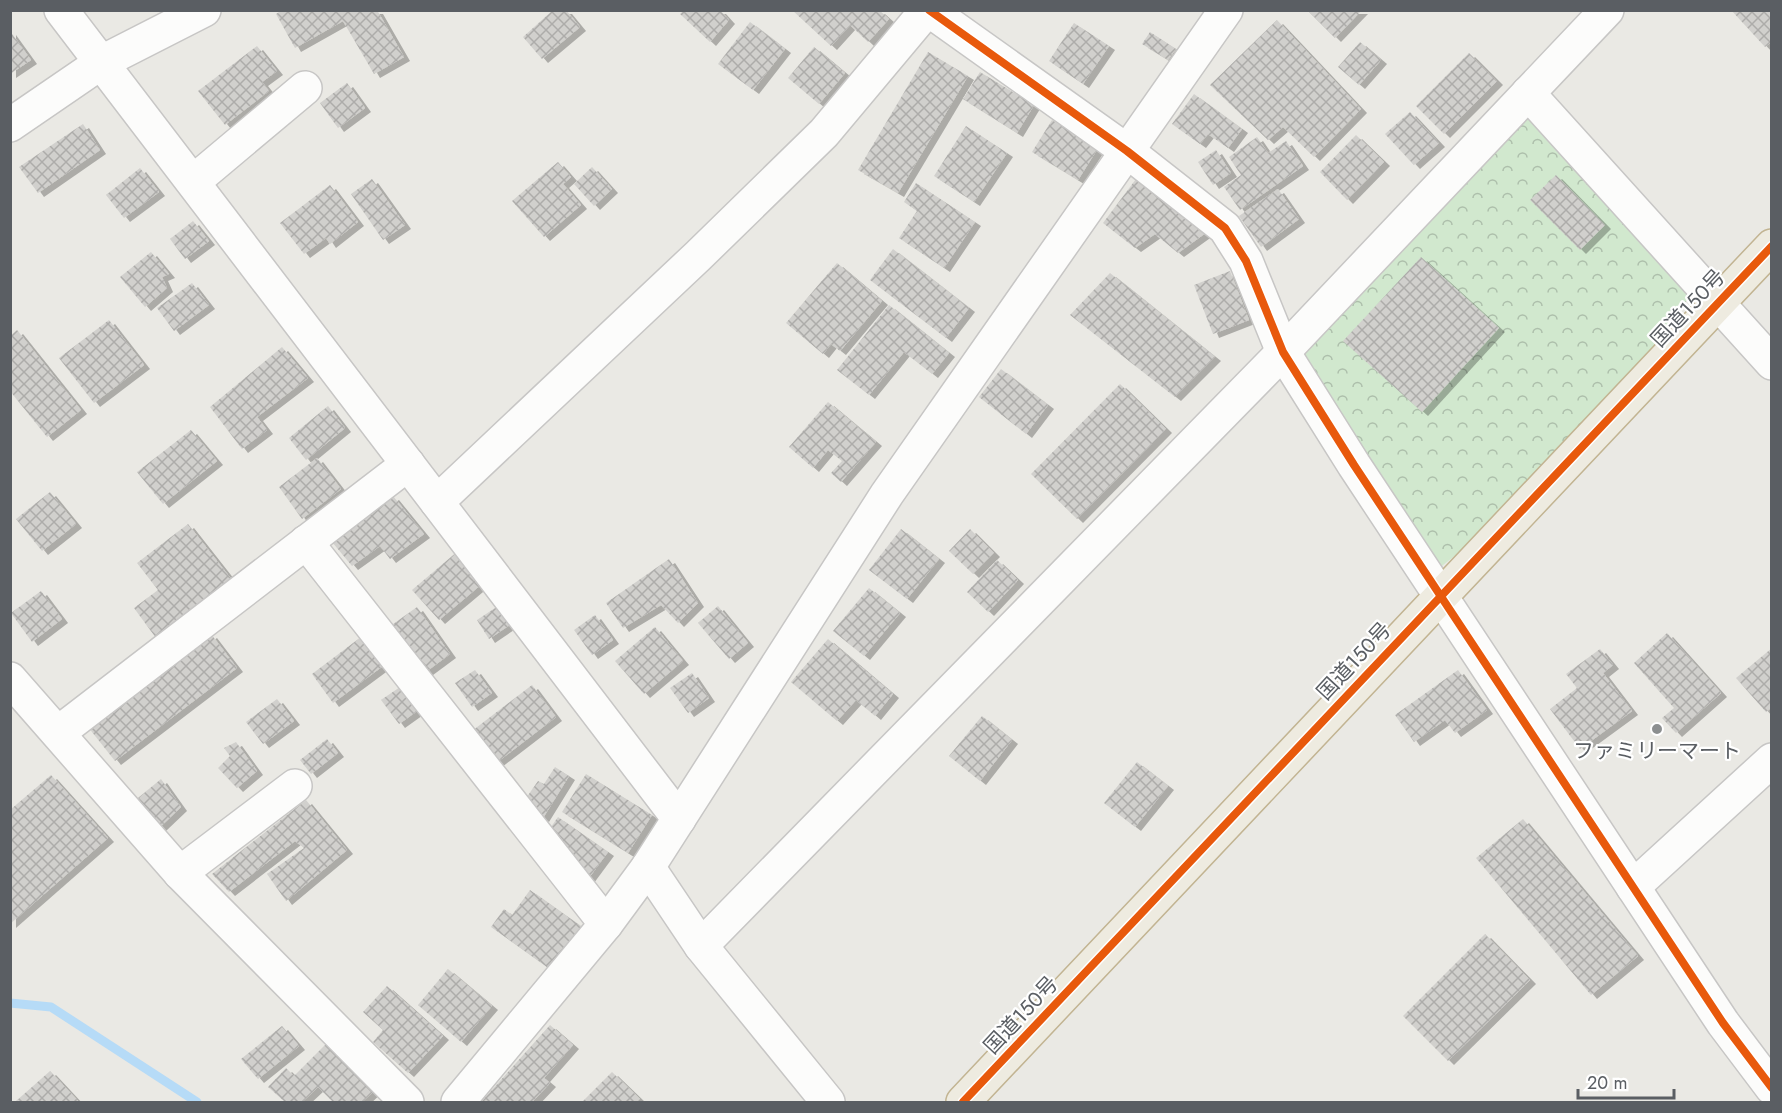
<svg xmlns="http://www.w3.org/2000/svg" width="1782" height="1113" font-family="Jost,'Noto Sans JP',sans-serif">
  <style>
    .forest { fill: url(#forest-crowns) }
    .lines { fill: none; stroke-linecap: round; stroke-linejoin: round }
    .stream { stroke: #b6dbf7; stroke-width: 9 }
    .building { fill: url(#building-cross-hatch); filter: url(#shadow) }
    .minor-casing { stroke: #c7c6c5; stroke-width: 36 }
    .highway-casing { stroke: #c2b492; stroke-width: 36 }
    .minor { stroke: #fcfcfb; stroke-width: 33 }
    .highway { stroke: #eeebe0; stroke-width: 33 }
    .cycleway-casing { stroke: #fff; stroke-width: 11 }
    .cycleway { stroke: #e8590c; stroke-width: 8 }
    .poi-dot { fill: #8c8f90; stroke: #fff; stroke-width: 2 }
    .labels { text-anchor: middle; stroke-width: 4.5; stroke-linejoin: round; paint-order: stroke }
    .street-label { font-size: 21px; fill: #5a5e63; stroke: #fff }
    .poi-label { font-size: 21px; fill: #5a5e63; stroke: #fff }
  </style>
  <defs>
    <pattern id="forest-crowns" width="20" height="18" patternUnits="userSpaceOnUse" patternTransform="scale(1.5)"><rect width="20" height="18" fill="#d1e8ce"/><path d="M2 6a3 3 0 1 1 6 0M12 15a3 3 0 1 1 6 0" fill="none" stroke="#adbfab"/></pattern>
    <pattern id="building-cross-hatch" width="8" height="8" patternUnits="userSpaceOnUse" patternTransform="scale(1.5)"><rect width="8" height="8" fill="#d1d0cd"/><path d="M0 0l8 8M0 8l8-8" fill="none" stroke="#adacaa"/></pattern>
    <filter id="shadow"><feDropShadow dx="6" dy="4" stdDeviation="0" flood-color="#0004"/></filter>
  </defs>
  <rect width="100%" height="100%" fill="#eae9e4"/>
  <polygon class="forest" points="1534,100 1686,262 1687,300 1648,359 1462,550 1433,573 1294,351"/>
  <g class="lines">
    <polyline class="stream" points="10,1003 51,1007 197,1102"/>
  </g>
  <g class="building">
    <polygon points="282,10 377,10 404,57 374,74 343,21 295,48 276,14"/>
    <polygon points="553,10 566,10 580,27 542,59 523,37"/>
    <polygon points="684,10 720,10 729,20 710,42 680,14"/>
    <polygon points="792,10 879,10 889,19 868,42 850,25 831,46"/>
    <polygon points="1307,10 1362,10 1335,38"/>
    <polygon points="1731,10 1772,10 1772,41 1765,47"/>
    <polygon points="1277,20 1361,109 1314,157 1283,127 1268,140 1210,85"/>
    <polygon points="750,22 785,49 753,90 718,64"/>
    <polygon points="1074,23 1109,46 1083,84 1049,61"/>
    <polygon points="10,31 31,60 10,74"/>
    <polygon points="1150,32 1176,49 1168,60 1142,44"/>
    <polygon points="1360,42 1381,60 1359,85 1338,67"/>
    <polygon points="257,46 277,71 262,82 269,91 225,125 198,91"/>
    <polygon points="814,47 845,73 819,104 788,78"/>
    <polygon points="928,52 968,76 898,193 858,170"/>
    <polygon points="1469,53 1497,81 1444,134 1416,106"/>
    <polygon points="980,72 1034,105 1017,133 963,99"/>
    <polygon points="347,83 365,108 338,128 320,103"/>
    <polygon points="1194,94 1242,129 1228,148 1208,134 1200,144 1172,124"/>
    <polygon points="1410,112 1439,143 1414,165 1385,134"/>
    <polygon points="1052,120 1098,148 1078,180 1032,152"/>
    <polygon points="83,124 100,150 38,193 19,167"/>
    <polygon points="966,126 1007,153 974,202 934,176"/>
    <polygon points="1356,135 1384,162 1347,200 1320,172"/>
    <polygon points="1257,137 1268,153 1286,141 1303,166 1240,210 1224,187 1241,175 1229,157"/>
    <polygon points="1216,150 1231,173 1213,185 1198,162"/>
    <polygon points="558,162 571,177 563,184 581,205 544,237 512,201"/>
    <polygon points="592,167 612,189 594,206 574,184"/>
    <polygon points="140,168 159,192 124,218 106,195"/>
    <polygon points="1556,175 1605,225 1580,250 1530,200"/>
    <polygon points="372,179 405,225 383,240 351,194"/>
    <polygon points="1136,179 1207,232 1178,253 1155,234 1135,248 1103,223"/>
    <polygon points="916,183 975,222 944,268 899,238 917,211 904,202"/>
    <polygon points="330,185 358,222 330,244 326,238 304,254 280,223"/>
    <polygon points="1278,189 1299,219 1261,247 1239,216"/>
    <polygon points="193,221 209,241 185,259 170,239"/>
    <polygon points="893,249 969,308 946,338 870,280"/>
    <polygon points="151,252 169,274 162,277 167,288 145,307 120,277"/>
    <polygon points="1421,257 1499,328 1422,412 1343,341"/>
    <polygon points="837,263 882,301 840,351 831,344 823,354 786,323"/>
    <polygon points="1230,271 1249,320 1213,334 1194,285"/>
    <polygon points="1110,273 1215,357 1175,397 1070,315"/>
    <polygon points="192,283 209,305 174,331 157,308"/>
    <polygon points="889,305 949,353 932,374 904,352 869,395 837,370"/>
    <polygon points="109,320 144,365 94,403 59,358"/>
    <polygon points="17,330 81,410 47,437 10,391 10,336"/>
    <polygon points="282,347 308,378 257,417 267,430 242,449 210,407"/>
    <polygon points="1001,369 1048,405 1026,434 979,397"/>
    <polygon points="1120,384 1166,429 1077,519 1031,474"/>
    <polygon points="828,402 876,442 841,482 831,473 842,461 828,450 813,468 789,447"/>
    <polygon points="328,406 345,428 306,460 289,438"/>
    <polygon points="191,430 217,461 163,504 137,472"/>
    <polygon points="317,458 341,489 302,519 279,487"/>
    <polygon points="50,492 76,524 42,551 16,519"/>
    <polygon points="393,496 424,534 390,559 380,546 352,566 327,536"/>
    <polygon points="188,524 232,580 156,638 134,608 158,590 137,563"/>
    <polygon points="901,529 939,559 907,599 869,570"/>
    <polygon points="970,529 994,553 973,574 949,551"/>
    <polygon points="458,551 483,583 439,620 412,590"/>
    <polygon points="669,559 698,603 678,623 661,605 623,628 606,603"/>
    <polygon points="997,560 1018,580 988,612 967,592"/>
    <polygon points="869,588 900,613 864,656 833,631"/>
    <polygon points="41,591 62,619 32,642 11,613"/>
    <polygon points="498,606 511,624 489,639 477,620"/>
    <polygon points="718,606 748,643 729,659 698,623"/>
    <polygon points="417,607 450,654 423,674 389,627"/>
    <polygon points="595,615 613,640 592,655 574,630"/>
    <polygon points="655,627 683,661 644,694 615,661"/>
    <polygon points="1667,633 1721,693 1676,733 1662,718 1674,708 1634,663"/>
    <polygon points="211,634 237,668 115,761 88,727"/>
    <polygon points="365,634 387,663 333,703 312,674"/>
    <polygon points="828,639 893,694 875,716 856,700 837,721 791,682"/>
    <polygon points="1772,648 1772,707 1766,712 1736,678"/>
    <polygon points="1600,649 1613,665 1603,673 1632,711 1580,749 1550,709 1577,688 1566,674"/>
    <polygon points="475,670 492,693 472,707 455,683"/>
    <polygon points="1458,670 1487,710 1455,733 1445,720 1414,742 1395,715"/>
    <polygon points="692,673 709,698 688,713 670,688"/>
    <polygon points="403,685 420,709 399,724 381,700"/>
    <polygon points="532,685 556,717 496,763 472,731"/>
    <polygon points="277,699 294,721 263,744 246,722"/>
    <polygon points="982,716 1012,740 980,781 949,756"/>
    <polygon points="327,739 338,753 311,774 300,760"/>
    <polygon points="236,742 257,771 237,788 218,768 230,756 224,748"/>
    <polygon points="1137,762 1168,786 1135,827 1104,803"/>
    <polygon points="555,767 569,776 543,818 522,804 538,781 544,784"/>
    <polygon points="586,774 652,815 628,853 562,812"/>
    <polygon points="51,775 108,838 10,924 10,810"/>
    <polygon points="161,779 181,807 160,827 138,798"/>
    <polygon points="306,800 347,850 286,901 267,874 304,848 295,841 229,892 212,874"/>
    <polygon points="558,817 608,852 588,879 544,837"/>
    <polygon points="1523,819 1638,956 1591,995 1476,858"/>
    <polygon points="530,890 582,927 551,970 491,927 504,909 512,915"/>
    <polygon points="1485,934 1530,980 1448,1061 1403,1016"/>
    <polygon points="448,969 492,1006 461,1042 418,1005"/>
    <polygon points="387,986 443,1036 408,1073 373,1042 383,1030 363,1012"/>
    <polygon points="550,1025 573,1045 544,1078 550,1083 532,1102 481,1102"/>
    <polygon points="282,1026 299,1046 258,1079 241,1059"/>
    <polygon points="330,1040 378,1087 362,1102 333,1102 318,1087 302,1102 285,1102 268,1087 286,1068 294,1076"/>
    <polygon points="50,1071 79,1102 15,1102"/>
    <polygon points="612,1072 640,1099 637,1102 582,1102"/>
  </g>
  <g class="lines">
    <defs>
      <g id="minor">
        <polyline points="61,10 679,819"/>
        <polyline points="929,10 1127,151 1225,228 1246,261 1283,352 1354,465 1723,1023 1772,1088"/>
        <polyline points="1528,93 1772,363"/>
        <polyline points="10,125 102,62 204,10"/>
        <polyline points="193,182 305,88"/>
        <polyline points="437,502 698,256 824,133 927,10"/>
        <polyline points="306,542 606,924"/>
        <polyline points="10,679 180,873 407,1102"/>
        <polyline points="58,733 408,464"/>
        <polyline points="648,867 701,946 828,1102"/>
        <polyline points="180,873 295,786"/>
        <polyline points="1633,887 1772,760"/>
        <polyline points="701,946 1283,352 1607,10"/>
        <polyline points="458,1102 606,924 648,867 887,494 1226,10"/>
      </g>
      <polyline id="highway" points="963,1102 1772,246"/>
    </defs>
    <use href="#minor" class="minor-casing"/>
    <use href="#highway" class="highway-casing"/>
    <use href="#minor" class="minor"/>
    <use href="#highway" class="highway"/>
    <defs>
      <g id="cycleway">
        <polyline points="929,10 1127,151 1225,228 1246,261 1283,352 1354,465 1723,1023 1772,1088"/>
        <polyline points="963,1102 1772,246"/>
      </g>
    </defs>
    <use href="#cycleway" class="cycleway-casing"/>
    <use href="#cycleway" class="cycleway"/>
  </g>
  <circle class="poi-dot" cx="1657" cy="729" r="6"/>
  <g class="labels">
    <g class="street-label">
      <text transform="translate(1688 308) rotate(-47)" y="7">国道150号</text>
      <text transform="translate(1354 661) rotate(-47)" y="7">国道150号</text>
      <text transform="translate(1021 1015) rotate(-47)" y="7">国道150号</text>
    </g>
    <g class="poi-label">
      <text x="1657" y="758">ファミリーマート</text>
    </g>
  </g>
  <rect width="1782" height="1113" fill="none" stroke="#5a5e63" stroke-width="24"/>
  <path d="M1578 1089v9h96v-9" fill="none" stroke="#5a5e63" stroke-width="3"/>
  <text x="1587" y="1089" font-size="18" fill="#5a5e63" stroke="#ffffff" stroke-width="4.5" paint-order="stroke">20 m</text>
</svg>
